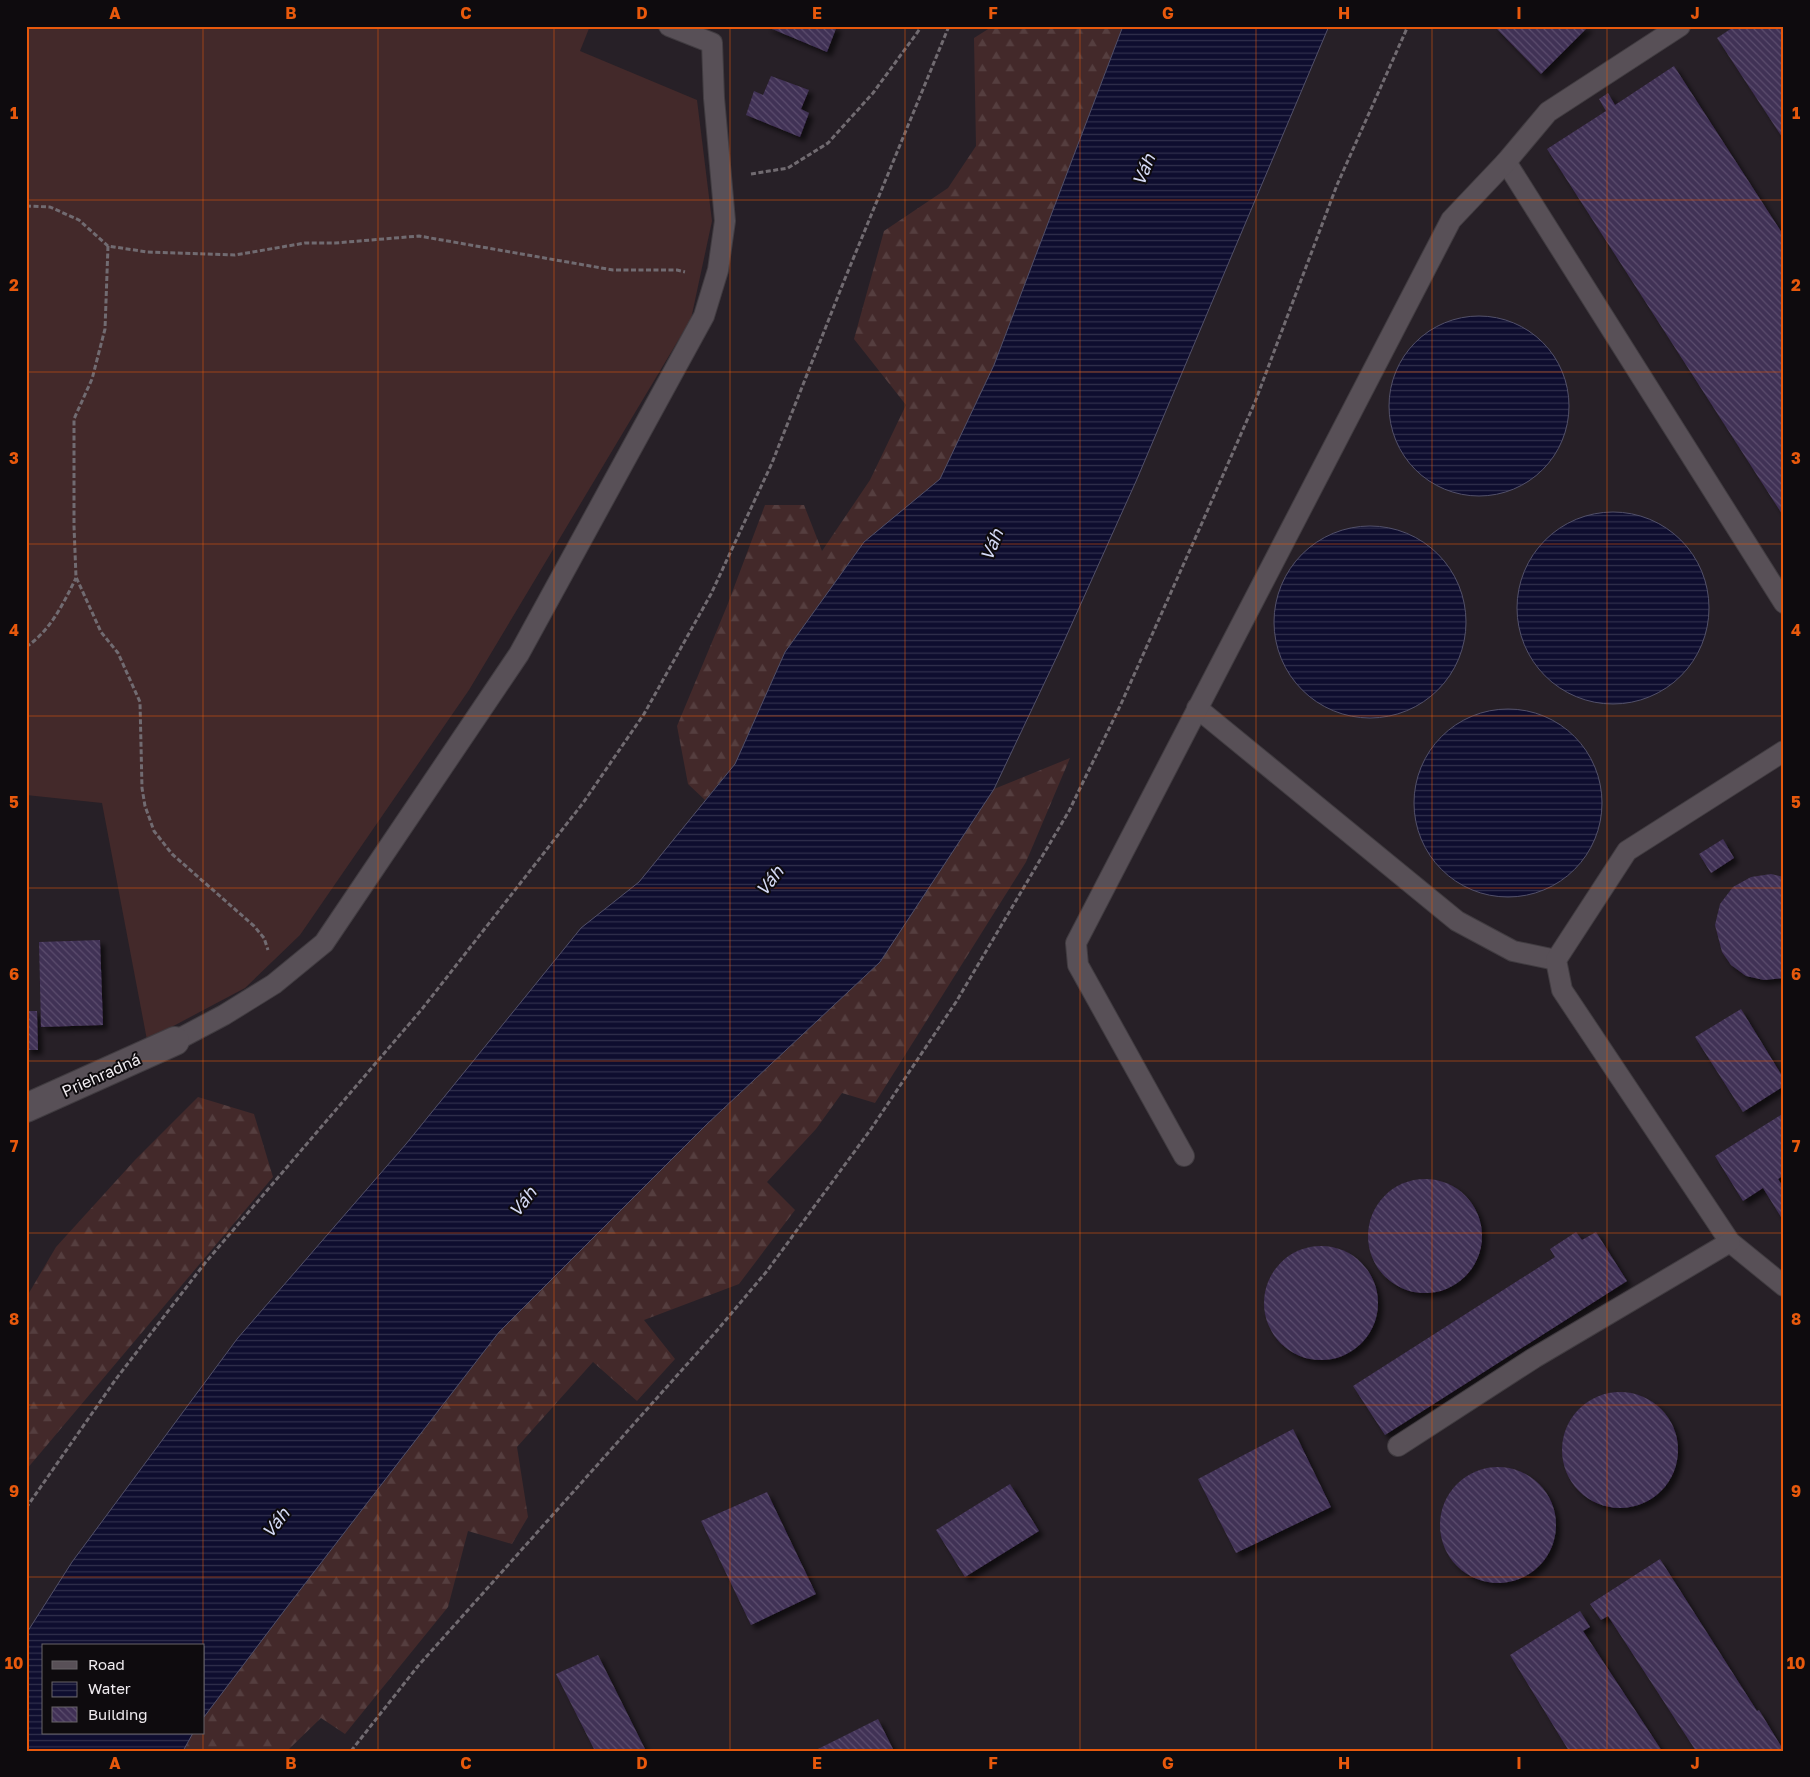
<svg xmlns="http://www.w3.org/2000/svg" width="1810" height="1777" font-family="'Golos Text',sans-serif">
  <style>
    .grass { fill: #43292a }
    .forest { fill: url(#forest-firs) }
    .water { fill: url(#water-rules); stroke: #525069 }
    .building { fill: url(#building-back-hatch); filter: url(#shadow) }
    .lines { fill: none; stroke-linecap: round; stroke-linejoin: round }
    .lane-casing { stroke: #413c41; stroke-width: 22 }
    .street-casing { stroke: #413c41; stroke-width: 30 }
    .path { stroke: #716b71; stroke-width: 3; stroke-dasharray: 5 2.5; stroke-linecap: butt }
    .lane { stroke: #585057; stroke-width: 20 }
    .street { stroke: #585057; stroke-width: 28 }
    .grid { fill: none; stroke: #e8590c; stroke-width: 1; stroke-opacity: 0.55 }
    .labels { text-anchor: middle; stroke-width: 4; stroke-linejoin: round; paint-order: stroke }
    .street-label { font-size: 16px; fill: #efebef; stroke: #0e0b0e }
    .water-label { font-size: 18px; font-style: italic; fill: #d4d9f4; stroke: #0e0b0e }
    .neatline { fill: none; stroke: #e8590c; stroke-width: 2 }
    .grid-label { font-size: 16px; text-anchor: middle; font-weight: bold; fill: #e8590c }
  </style>
  <defs>
    <pattern id="forest-firs" width="22" height="20" patternUnits="userSpaceOnUse" patternTransform="scale(1.25)"><rect width="22" height="20" fill="#43292a"/><path d="M5 1l3.5 6h-7zM16 11l3.5 6h-7z" fill="#553e3f"/></pattern>
    <pattern id="water-rules" width="6" height="5" patternUnits="userSpaceOnUse" patternTransform="scale(1.25)"><rect width="6" height="5" fill="#0e0d2f"/><path d="M0 2.5h6" fill="none" stroke="#31304d"/></pattern>
    <pattern id="building-back-hatch" width="6" height="6" patternUnits="userSpaceOnUse" patternTransform="scale(1.25)"><rect width="6" height="6" fill="#403055"/><path d="M-1 5l2 2M0 0l6 6M5-1l2 2" fill="none" stroke="#5c4e6e"/></pattern>
    <filter id="shadow"><feDropShadow dx="4.5" dy="4.5" stdDeviation="2.5" flood-color="#0009"/></filter>
  </defs>
  <rect width="100%" height="100%" fill="#272027"/>
  <polygon class="grass" points="26,26 590,26 580,51 697,100 712,221 691,319 469,690 300,935 245,988 147,1040 102,803 26,795"/>
  <g class="forest">
    <polygon points="993,26 1123,26 994,365 940,480 864,542 785,652 735,764 705,800 688,784 677,726 727,606 765,505 804,505 822,551 870,480 906,405 854,339 884,231 948,188 976,146 974,38"/>
    <polygon points="1070,758 1026,862 875,1103 842,1093 816,1129 767,1182 795,1210 739,1284 644,1320 675,1359 637,1401 593,1362 517,1447 528,1517 512,1544 468,1531 448,1607 345,1734 321,1718 287,1751 183,1751 193,1733 204,1733 204,1717 205,1714 499,1332 707,1124 880,962 994,789"/>
    <polygon points="198,1097 254,1114 273,1177 26,1470 26,1298 56,1247 135,1160"/>
  </g>
  <g class="water">
    <polygon points="1123,26 1329,26 1137,479 1061,648 994,789 880,962 707,1124 499,1332 287,1607 204,1717 204,1646 44,1646 44,1733 193,1733 183,1751 26,1751 26,1634 72,1562 237,1339 406,1144 581,928 639,882 735,764 785,652 864,542 940,479 994,365"/>
    <circle cx="1479" cy="406" r="90"/>
    <circle cx="1613" cy="608" r="96"/>
    <circle cx="1370" cy="622" r="96"/>
    <circle cx="1508" cy="803" r="94"/>
  </g>
  <g class="building">
    <polygon points="765,26 837,26 827,52"/>
    <polygon points="1494,26 1589,26 1541,74"/>
    <polygon points="1735,26 1784,26 1784,140 1717,38"/>
    <polygon points="1674,66 1784,236 1784,517 1547,149 1606,111 1599,99 1608,93 1615,105"/>
    <polygon points="771,76 809,90 801,109 809,113 800,137 746,115 754,91 763,95"/>
    <polygon points="1723,839 1734,858 1711,873 1699,854"/>
    <polygon points="1771,874 1784,877 1784,978 1764,980 1746,976 1731,965 1722,952 1715,925 1720,904 1733,887 1751,877"/>
    <polygon points="100,940 103,1025 41,1027 39,942"/>
    <polygon points="1741,1009 1784,1079 1784,1086 1743,1112 1695,1037"/>
    <polygon points="26,1011 37,1011 38,1050 26,1050"/>
    <polygon points="1784,1113 1784,1175 1778,1179 1784,1188 1784,1215 1781,1217 1763,1188 1743,1201 1715,1156"/>
    <circle cx="1425" cy="1236" r="57"/>
    <polygon points="1576,1232 1582,1240 1596,1232 1627,1281 1385,1435 1353,1386 1555,1257 1550,1249"/>
    <circle cx="1321" cy="1303" r="57"/>
    <circle cx="1620" cy="1450" r="58"/>
    <polygon points="1293,1429 1331,1507 1236,1553 1198,1479"/>
    <circle cx="1498" cy="1525" r="58"/>
    <polygon points="1010,1484 1039,1531 965,1577 936,1530"/>
    <polygon points="767,1492 816,1594 751,1625 701,1521"/>
    <polygon points="1660,1559 1757,1711 1759,1710 1784,1751 1696,1751 1608,1616 1601,1620 1590,1604"/>
    <polygon points="1580,1611 1590,1627 1583,1631 1662,1751 1569,1751 1510,1655"/>
    <polygon points="598,1655 646,1751 595,1751 556,1674"/>
    <polygon points="878,1719 894,1751 814,1751"/>
  </g>
  <g class="lines">
    <defs>
      <g id="lane">
        <polyline points="1506,162 1784,603"/>
        <polyline points="1197,708 1457,921 1513,951 1556,960"/>
        <polyline points="1784,751 1627,851 1556,960 1562,990 1730,1242 1784,1286"/>
        <polyline points="175,1041 224,1015 274,984 324,943 519,654 704,316 718,270 725,221 714,98 712,43 669,26"/>
        <polyline points="1184,1156 1078,965 1076,943 1451,220 1506,162 1548,112 1680,26"/>
        <polyline points="1398,1446 1534,1358 1730,1242"/>
      </g>
      <polyline id="street" points="26,1108 175,1041"/>
    </defs>
    <use href="#lane" class="lane-casing"/>
    <use href="#street" class="street-casing"/>
    <g class="path">
      <polyline points="751,174 788,168 828,143 873,93 922,26"/>
      <polyline points="26,206 50,207 79,220 108,246 147,252 235,255 305,243 335,243 419,236 613,270 677,270 685,272"/>
      <polyline points="108,246 105,329 92,379 74,419 74,526 76,577 101,632 118,653 140,702 142,788 145,806 154,831 172,854 254,926 264,938 268,950"/>
      <path d="M26,647C51,630 63,604 76,578"/>
      <polyline points="26,1508 116,1379 205,1263 422,1009 583,803 644,714 711,594 772,463 844,281 949,26"/>
      <polyline points="351,1751 418,1666 714,1334 767,1271 871,1129 956,1002 1069,811 1121,704 1202,523 1255,402 1337,185 1408,26"/>
    </g>
    <use href="#lane" class="lane"/>
    <use href="#street" class="street"/>
  </g>
  <path class="grid" d="M203,26V1646M378,26V1751M554,26V1751M730,26V1751M905,26V1751M1080,26V1751M1256,26V1751M1432,26V1751M1607,26V1751M26,200H1784M26,372H1784M26,544H1784M26,716H1784M26,888H1784M26,1061H1784M26,1233H1784M26,1405H1784M26,1577H1784M203,1733V1751"/>
  <g class="labels">
    <g class="street-label">
      <text transform="translate(101 1075) rotate(-24)" y="6">Priehradná</text>
    </g>
    <g class="water-label">
      <text transform="translate(1144 170) rotate(-68)" y="6">Váh</text>
      <text transform="translate(992 545) rotate(-68)" y="6">Váh</text>
      <text transform="translate(770 881) rotate(-52)" y="6">Váh</text>
      <text transform="translate(523 1202) rotate(-52)" y="6">Váh</text>
      <text transform="translate(276 1523) rotate(-52)" y="6">Váh</text>
    </g>
  </g>
  <rect width="1810" height="1777" fill="none" stroke="#0e0b0e" stroke-width="55"/>
  <rect x="42" y="1644" width="162" height="90" fill="#0e0b0e" stroke="#686568"/>
  <rect x="52" y="1661" width="25" height="8" fill="#585057" stroke="#686568"/>
  <text x="88" y="1670" font-size="15" fill="#efebef">Road</text>
  <rect x="52" y="1682" width="25" height="15" fill="url(#water-rules)" stroke="#686568"/>
  <text x="88" y="1694" font-size="15" fill="#efebef">Water</text>
  <rect x="52" y="1707" width="25" height="15" fill="url(#building-back-hatch)" stroke="#686568"/>
  <text x="88" y="1720" font-size="15" fill="#efebef">Building</text>
  <rect x="28" y="28" width="1754" height="1722" class="neatline"/>
  <g class="grid-label">
    <text x="115" y="19">A</text>
    <text x="291" y="19">B</text>
    <text x="466" y="19">C</text>
    <text x="642" y="19">D</text>
    <text x="817" y="19">E</text>
    <text x="993" y="19">F</text>
    <text x="1168" y="19">G</text>
    <text x="1344" y="19">H</text>
    <text x="1519" y="19">I</text>
    <text x="1695" y="19">J</text>
    <text x="14" y="119">1</text>
    <text x="1796" y="119">1</text>
    <text x="14" y="291">2</text>
    <text x="1796" y="291">2</text>
    <text x="14" y="464">3</text>
    <text x="1796" y="464">3</text>
    <text x="14" y="636">4</text>
    <text x="1796" y="636">4</text>
    <text x="14" y="808">5</text>
    <text x="1796" y="808">5</text>
    <text x="14" y="980">6</text>
    <text x="1796" y="980">6</text>
    <text x="14" y="1152">7</text>
    <text x="1796" y="1152">7</text>
    <text x="14" y="1325">8</text>
    <text x="1796" y="1325">8</text>
    <text x="14" y="1497">9</text>
    <text x="1796" y="1497">9</text>
    <text x="14" y="1669">10</text>
    <text x="1796" y="1669">10</text>
    <text x="115" y="1769">A</text>
    <text x="291" y="1769">B</text>
    <text x="466" y="1769">C</text>
    <text x="642" y="1769">D</text>
    <text x="817" y="1769">E</text>
    <text x="993" y="1769">F</text>
    <text x="1168" y="1769">G</text>
    <text x="1344" y="1769">H</text>
    <text x="1519" y="1769">I</text>
    <text x="1695" y="1769">J</text>
  </g>
</svg>
